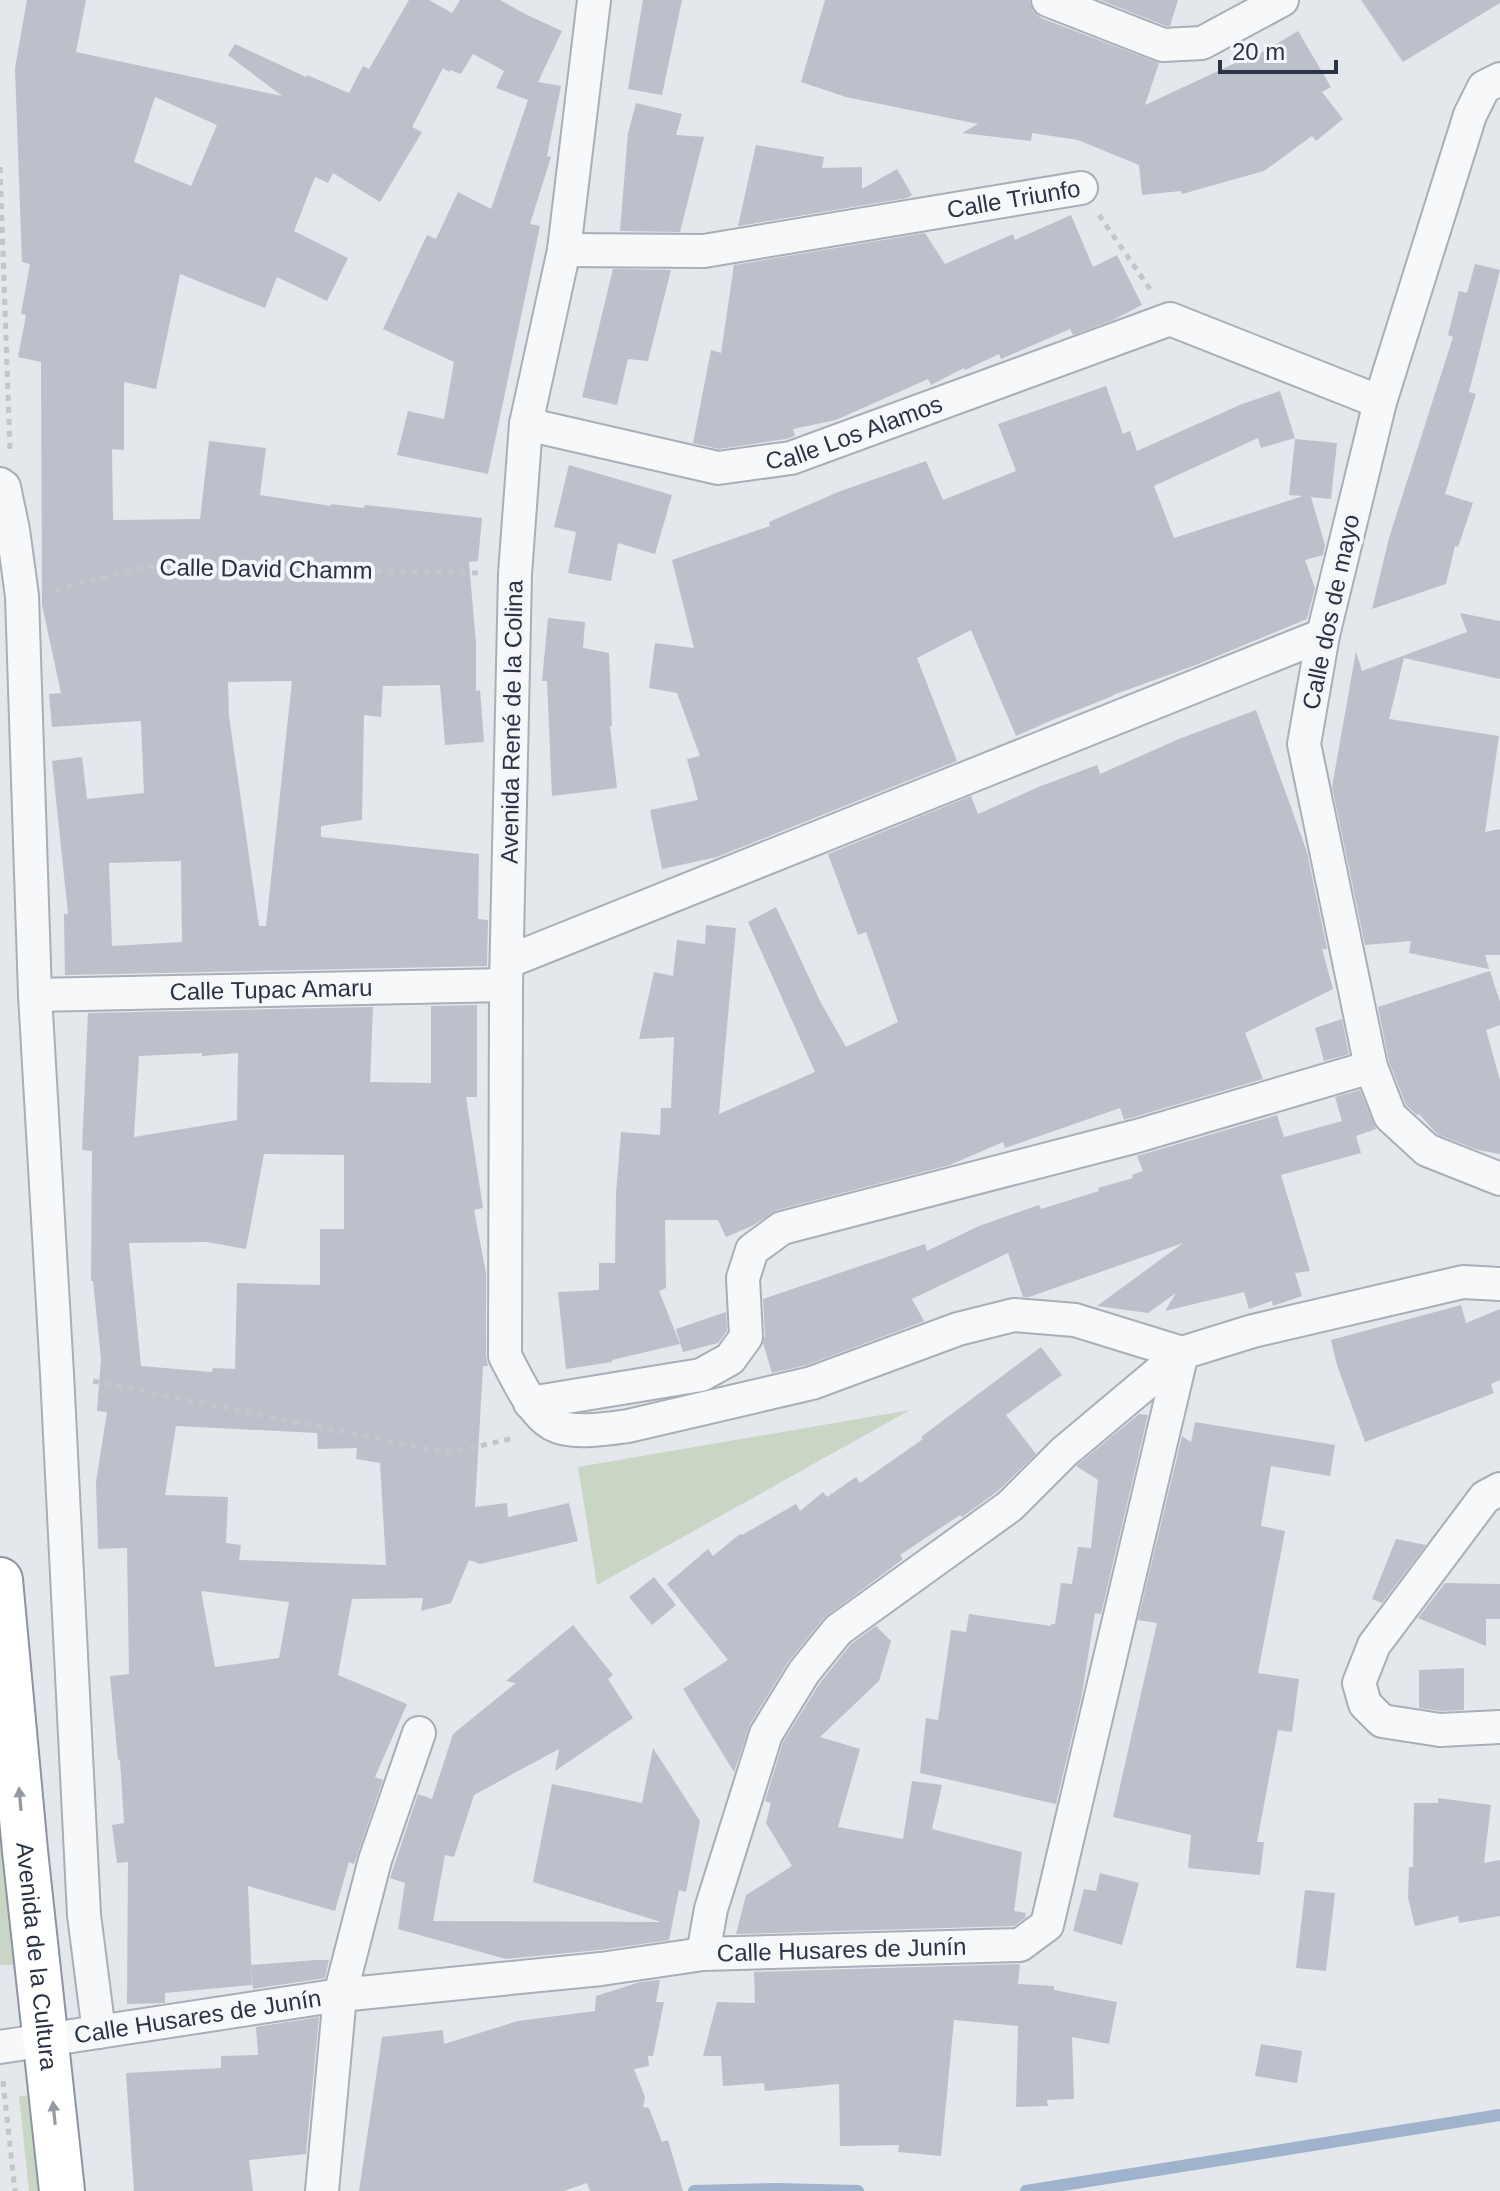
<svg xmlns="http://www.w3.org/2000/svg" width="1500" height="2191" font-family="Arial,sans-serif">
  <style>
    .green { fill: #c9d6c5 }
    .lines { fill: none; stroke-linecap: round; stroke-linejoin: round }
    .stream { stroke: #9fb4cc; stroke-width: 12 }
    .building { fill: #bbc0ca; fill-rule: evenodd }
    .street-casing { stroke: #a9aeb7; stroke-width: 36 }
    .highway-casing { stroke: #8b94a3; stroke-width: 48 }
    .path { stroke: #c2c5cb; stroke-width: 5; stroke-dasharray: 6 6; stroke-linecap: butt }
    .street { stroke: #f7f8fa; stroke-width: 32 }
    .highway { stroke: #fff; stroke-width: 44 }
    .oneway { fill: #959aa2 }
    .labels { text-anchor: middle; stroke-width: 8; stroke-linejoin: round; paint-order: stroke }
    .street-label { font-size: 24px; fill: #2b3445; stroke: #f4f6f9 }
  </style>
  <rect width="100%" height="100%" fill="#e4e7ec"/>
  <g class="green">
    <polygon points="910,1410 597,1585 578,1467"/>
    <polygon points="0,1683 17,1965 0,1965"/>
    <polygon points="43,2095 52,2191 29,2191 19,2096"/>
  </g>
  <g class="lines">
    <g class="stream">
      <polyline points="694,2191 777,2189 858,2191"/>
      <polyline points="1026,2191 1500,2115"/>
    </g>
  </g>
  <g class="building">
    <path d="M27,0H86L76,52L282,96L228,55L235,44L306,77L307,75L349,93L363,66L369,69L409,0H429L452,13L460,0H500L525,14L562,31L538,82L561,86L547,156L551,157L530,224L540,226L488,474L397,455L408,411L444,419L454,362L383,329L427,235L436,239L458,192L491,209L528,100L496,88L504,71L473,54L461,74L450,70L449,72L443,68L412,127L422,132L380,202L333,173L328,183L315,177L294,231L348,258L327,301L277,277L265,308L180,274L156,389L124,382V450L112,449L113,520L200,519L209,441L266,448L260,495L331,506V504L364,508L365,505L482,518L478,561L469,562L476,644V691L480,690L484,742L445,745L440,685L383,686L381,717L364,715L362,820L321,826V837L479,854L478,919L488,920L487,966L65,975L64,914H68L52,761L82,757L87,799L144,793L141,721L52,727L49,694L61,693L42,605L41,362L18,357L26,315L21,314L30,264L22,262L15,68ZM155,97L217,125L191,186L134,162ZM292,681L266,926H259L229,716L228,682ZM181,861L182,942L112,946L109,863Z"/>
    <polygon points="643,0 682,0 662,95 628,89"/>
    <polygon points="825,0 1029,0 1033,11 1041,18 1159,63 1145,105 1244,59 1246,62 1298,31 1331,87 1322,92 1343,119 1316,141 1312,136 1264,171 1182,194 1181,191 1142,195 1139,165 1078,140 1032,133 1031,141 962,133 978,124 846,97 801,82"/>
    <polygon points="1100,0 1178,0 1170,26 1166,26"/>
    <polygon points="1361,0 1500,0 1500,3 1403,62"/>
    <polygon points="636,103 682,114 676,135 704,137 680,232 620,231 628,133"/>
    <polygon points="756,145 824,157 822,168 862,167 862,189 897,169 912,195 907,198 738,226"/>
    <polygon points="1071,215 1093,267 1117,255 1142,305 1113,320 1073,335 1070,329 1001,359 999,354 965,370 964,368 931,385 928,379 836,420 793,429 795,436 786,439 719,449 693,443 711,350 721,353 734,265 925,233 945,264 1013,234 1015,240"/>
    <polygon points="1475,264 1500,270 1469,392 1476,394 1445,494 1473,503 1458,547 1455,546 1446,584 1372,609 1389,538 1453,337 1448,335 1459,291 1467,293"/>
    <polygon points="613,269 671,270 648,361 628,359 617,405 582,397"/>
    <polygon points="1106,386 1123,434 1130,431 1137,451 1242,404 1280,391 1295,438 1261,448 1258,438 1154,486 1174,538 1303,496 1289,495 1295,439 1337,443 1331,499 1311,497 1325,545 1323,555 1305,560 1315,588 1307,619 1196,665 1113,695 1113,696 1057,718 1016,736 971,630 917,658 957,761 717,857 662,869 650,810 698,800 687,759 700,756 677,693 649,688 655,643 694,648 672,560 770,526 769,522 838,492 926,461 943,500 1016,471 998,424"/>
    <polygon points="569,465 672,495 655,554 618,543 611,581 568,573 576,532 554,527"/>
    <polygon points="1460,613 1500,621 1500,679 1404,658 1389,719 1499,736 1485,832 1500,829 1500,955 1485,955 1489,969 1409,953 1411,941 1365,945 1332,787 1356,651 1362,671 1467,632"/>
    <polygon points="548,618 585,622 583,648 609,653 612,726 610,726 617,788 552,796 547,681 542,681"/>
    <polygon points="1256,710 1307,852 1327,949 1322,949 1333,989 1245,1033 1263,1079 1124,1120 1120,1108 1005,1148 1003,1142 950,1165 777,1210 754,1225 726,1237 718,1220 665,1220 666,1288 659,1291 680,1344 612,1360 612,1362 566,1369 558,1292 599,1290 599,1263 615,1263 616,1193 621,1132 660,1135 661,1108 671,1108 674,1037 639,1039 654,972 673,976 677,940 705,944 706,925 736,928 719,1114 815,1072 748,922 776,907 820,1001 846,1047 898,1022 866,932 858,935 828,854 971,796 978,814 1041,786 1097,765 1100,774 1179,739"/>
    <polygon points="1490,971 1500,1002 1500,1025 1486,1030 1500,1080 1500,1154 1478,1150 1437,1134 1419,1114 1417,1115 1406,1105 1389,1062 1378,1007"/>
    <path d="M477,1005V1097H466L483,1208L474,1210L486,1273V1356L488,1366H483L475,1507L507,1503L508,1517L569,1503L578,1541L480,1564L469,1560L451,1603L421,1611L423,1598L352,1599L338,1675L407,1704L375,1777L383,1780L354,1864L349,1862L335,1911L248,1886L252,1985L165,1993V2003L127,2004L128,1862L117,1863L112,1825L124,1823L120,1760H118L110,1676L129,1674L127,1548L98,1549L96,1482L107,1412L97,1411L101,1359L93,1281H91L92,1151L82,1150L88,1013L373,1007L370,1082L431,1083V1006ZM202,1053V1056L238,1053L237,1120L134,1137L139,1056ZM264,1154L344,1155V1229H320V1285L237,1283L235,1369L213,1368L212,1372L141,1366L129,1243L207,1242L246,1249ZM176,1426L317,1433L318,1449L357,1448L356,1459L380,1463L386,1565L239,1560L241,1545L226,1543L228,1497L165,1495ZM201,1591L289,1602L279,1658L215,1667Z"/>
    <polygon points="1342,1019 1349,1054 1324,1061 1315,1028"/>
    <polygon points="1360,1090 1376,1129 1356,1136 1361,1153 1281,1175 1310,1271 1295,1273 1302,1296 1273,1306 1272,1301 1249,1309 1244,1292 1165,1311 1176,1293 1148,1313 1097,1306 1183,1243 1029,1297 1023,1297 1008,1253 912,1299 924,1321 922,1322 807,1365 772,1373 763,1343 765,1336 763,1299 925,1244 927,1251 979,1226 1039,1205 1041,1209 1099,1191 1098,1188 1133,1178 1132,1175 1143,1171 1137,1156 1277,1115 1284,1137 1342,1121 1335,1097"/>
    <polygon points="1461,1305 1466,1323 1500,1309 1500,1380 1491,1384 1494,1393 1365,1442 1337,1365 1331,1340"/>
    <polygon points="726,1312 727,1331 718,1343 683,1352 676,1329"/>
    <polygon points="1041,1347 1062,1375 1006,1415 1036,1454 998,1491 962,1517 960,1515 900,1555 903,1559 824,1618 788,1662 750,1724 734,1772 683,1689 728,1660 667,1584 708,1549 713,1556 740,1534 742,1535 796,1504 800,1511 823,1492 827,1497 856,1477 860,1483 923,1439 921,1437"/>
    <polygon points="1139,1414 1148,1415 1101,1614 1095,1613 1082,1694 1056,1804 920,1773 926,1718 938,1720 951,1630 966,1632 969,1614 1051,1626 1051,1624 1055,1624 1061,1583 1072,1584 1078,1547 1091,1548 1098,1480 1076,1466"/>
    <polygon points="1195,1422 1335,1445 1330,1476 1271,1466 1261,1526 1285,1531 1258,1673 1299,1679 1292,1732 1278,1730 1257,1842 1264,1842 1260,1875 1188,1868 1191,1835 1113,1817 1157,1623 1138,1620 1182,1436 1191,1442"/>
    <polygon points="1396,1539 1426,1545 1382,1603 1372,1599"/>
    <polygon points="654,1577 676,1605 652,1625 629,1597"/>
    <polygon points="1445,1583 1500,1584 1500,1619 1486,1619 1486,1646 1418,1618"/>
    <polygon points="573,1625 613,1675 608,1679 633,1718 555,1771 559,1749 474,1795 454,1857 445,1855 433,1921 661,1922 533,1882 552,1784 642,1803 653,1748 700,1821 686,1892 679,1890 669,1940 599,1950 506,1959 398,1929 405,1883 390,1878 418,1794 432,1799 453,1734 516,1683 506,1681"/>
    <polygon points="876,1626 891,1641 879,1681 820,1737 860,1749 838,1827 903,1839 912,1781 942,1785 932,1829 1022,1852 1014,1911 1026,1913 1025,1918 1014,1926 736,1934 746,1895 792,1866 766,1823 771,1803 765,1801 783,1742 820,1683 851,1644"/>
    <polygon points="1464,1668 1464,1710 1441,1711 1419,1708 1419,1670"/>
    <polygon points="1438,1798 1491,1805 1484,1863 1500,1860 1500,1916 1459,1923 1458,1916 1415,1926 1408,1898 1409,1867 1413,1867 1414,1803 1438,1803"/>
    <polygon points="1100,1873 1139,1883 1122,1945 1073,1931 1084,1889 1096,1891"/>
    <polygon points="1305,1890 1335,1893 1326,1971 1296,1968"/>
    <polygon points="316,1960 329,1960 325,1978 253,1989 251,1965"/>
    <polygon points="1020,1964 1018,1984 1054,1986 1054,1990 1117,2002 1109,2044 1072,2037 1074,2099 1047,2100 1048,2106 1016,2107 1018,2026 954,2020 941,2156 898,2152 899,2145 840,2146 839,2084 765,2091 764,2083 723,2086 721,2056 703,2056 717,2002 755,2003 754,1972"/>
    <polygon points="660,1980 656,2002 664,2002 653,2056 648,2056 649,2066 634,2069 645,2097 643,2107 649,2108 662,2142 668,2140 683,2191 590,2191 587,2183 564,2191 359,2191 382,2037 443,2030 444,2044 518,2021 595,2011 596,1996 640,1982"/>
    <polygon points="319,2017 306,2154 249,2160 253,2191 134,2191 126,2073 221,2068 221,2056 258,2055 256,2027"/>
    <polygon points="1261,2044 1302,2051 1297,2083 1255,2076"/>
  </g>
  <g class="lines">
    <defs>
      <g id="street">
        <path d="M594,0L564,250L526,424L515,574L506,985L505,1356C516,1376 532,1413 552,1424C571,1435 607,1429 628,1426L812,1383L958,1329L1014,1315L1075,1320L1182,1353"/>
        <polyline points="1048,0 1163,45 1202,43 1282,0"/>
        <polyline points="1500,79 1484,87 1470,115 1380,402 1323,635 1304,744 1371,1067 1390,1116 1427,1150 1500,1179"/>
        <path id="s1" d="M564,250L704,251L1081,188"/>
        <path id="s2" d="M526,424L718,468L791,458L1170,319L1380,402"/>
        <polyline points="0,484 4,487 13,530 22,596 35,995 57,1374 84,1915 99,2032"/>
        <polyline points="507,962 1323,635"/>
        <path id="s3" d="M35,995L506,985"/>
        <polyline points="530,1403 701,1375 730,1359 746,1337 743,1278 752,1250 782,1228 1137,1136 1371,1067"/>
        <polyline points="1500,1489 1485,1497 1374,1645 1359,1683 1365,1704 1382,1721 1440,1730 1500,1727"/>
        <polyline points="703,1954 711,1909 766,1734 804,1672 838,1630 1010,1506 1064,1452 1182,1353 1253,1331 1463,1282 1500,1284"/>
        <path id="s4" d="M0,2047L340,1995L601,1969L703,1954L1020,1945L1047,1925L1182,1353"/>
        <polyline points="322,2191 340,1995 375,1860 419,1733"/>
      </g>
      <g id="highway">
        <path id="s5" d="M0,1580L25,1851L62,2191"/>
      </g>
    </defs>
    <use href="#street" class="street-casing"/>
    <use href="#highway" class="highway-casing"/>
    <g class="path">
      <polyline points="0,167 10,450"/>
      <polyline points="1099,215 1150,289"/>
      <polyline points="55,590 145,567 482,573"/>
      <polyline points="93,1381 449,1453 514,1438"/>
      <polyline points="3,2081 15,2191"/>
    </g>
    <use href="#street" class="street"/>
    <use href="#highway" class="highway"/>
  </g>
  <defs><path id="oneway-solid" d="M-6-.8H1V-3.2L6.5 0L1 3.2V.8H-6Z" transform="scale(2)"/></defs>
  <g class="oneway">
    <use href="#oneway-solid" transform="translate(20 1799) rotate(-95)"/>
    <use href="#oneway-solid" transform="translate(54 2113) rotate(-96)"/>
  </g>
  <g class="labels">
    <g class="street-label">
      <text dy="8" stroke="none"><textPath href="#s1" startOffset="454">Calle Triunfo</textPath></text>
      <text dy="8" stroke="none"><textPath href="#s2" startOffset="338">Calle Los Alamos</textPath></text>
      <text transform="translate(266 569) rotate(1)" y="8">Calle David Chamm</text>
      <text transform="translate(1331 612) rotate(-78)" y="8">Calle dos de mayo</text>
      <text transform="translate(512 722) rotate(-89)" y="8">Avenida René de la Colina</text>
      <text dy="8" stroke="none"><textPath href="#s3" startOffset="236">Calle Tupac Amaru</textPath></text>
      <text dy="8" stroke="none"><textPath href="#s4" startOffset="848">Calle Husares de Junín</textPath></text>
      <text dy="8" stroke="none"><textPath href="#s5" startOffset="378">Avenida de la Cultura</textPath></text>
      <text dy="8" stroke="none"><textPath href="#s4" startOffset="200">Calle Husares de Junín</textPath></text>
    </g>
  </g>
  <path d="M1220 60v12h116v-12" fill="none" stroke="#2b3445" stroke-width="4"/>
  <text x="1232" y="60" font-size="24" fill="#2b3445" stroke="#f4f6f9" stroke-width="6" paint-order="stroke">20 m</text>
</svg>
